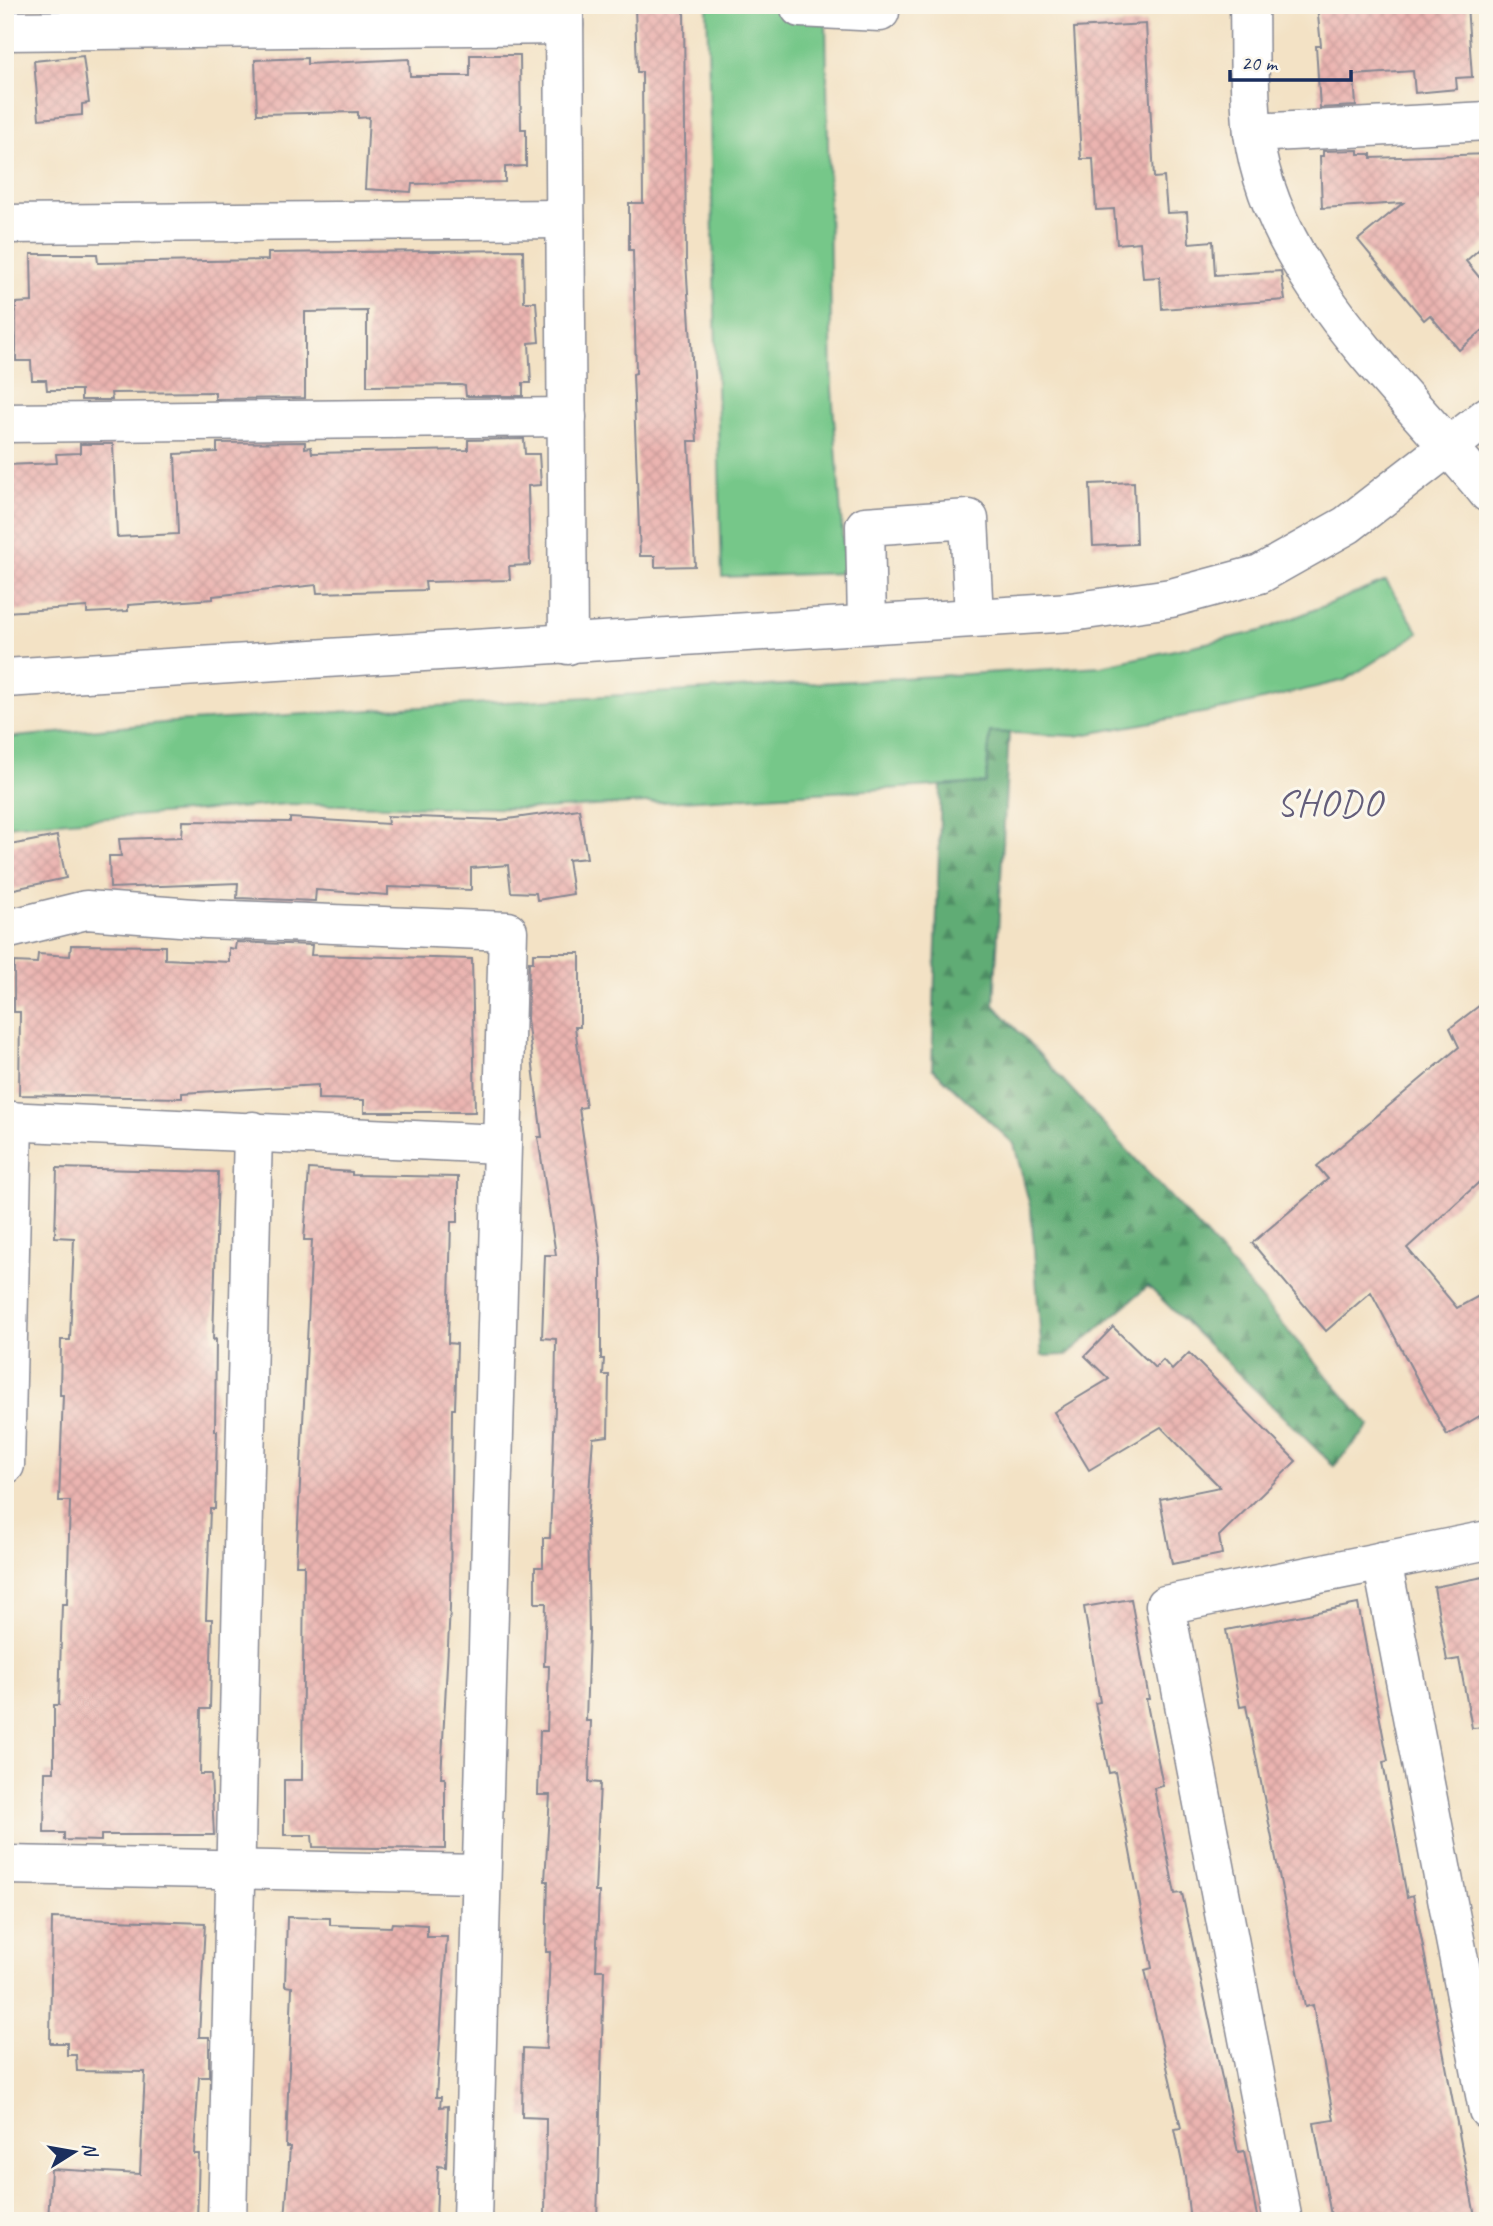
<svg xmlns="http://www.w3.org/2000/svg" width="1493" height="2226" font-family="Caveat,sans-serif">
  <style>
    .green { fill: #76c789; stroke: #487b74; stroke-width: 2 }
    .forest { fill: url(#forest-firs); stroke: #3e6e6a; stroke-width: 2 }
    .building { fill: url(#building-cross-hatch) }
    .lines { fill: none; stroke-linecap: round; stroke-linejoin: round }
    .minor-casing { stroke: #878892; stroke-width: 41 }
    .minor { stroke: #fff; stroke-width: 38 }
    .labels { text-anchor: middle; stroke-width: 6; stroke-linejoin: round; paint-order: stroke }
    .quarter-label { font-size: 37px; letter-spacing: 2px; fill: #645e7b; stroke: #fbf7ec }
  </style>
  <defs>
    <pattern id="forest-firs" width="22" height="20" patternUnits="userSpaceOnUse" patternTransform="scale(1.75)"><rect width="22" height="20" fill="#60ac75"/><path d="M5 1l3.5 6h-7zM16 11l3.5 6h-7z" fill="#4e8c63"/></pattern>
    <pattern id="building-cross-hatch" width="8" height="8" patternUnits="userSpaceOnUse" patternTransform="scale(1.75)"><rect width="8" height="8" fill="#ebb4b0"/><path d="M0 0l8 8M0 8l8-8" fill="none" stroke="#c99b9a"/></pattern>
  </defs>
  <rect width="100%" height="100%" fill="#fbf7ec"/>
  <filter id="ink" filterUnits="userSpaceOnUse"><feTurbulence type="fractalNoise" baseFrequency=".0143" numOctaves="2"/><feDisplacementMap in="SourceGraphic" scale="14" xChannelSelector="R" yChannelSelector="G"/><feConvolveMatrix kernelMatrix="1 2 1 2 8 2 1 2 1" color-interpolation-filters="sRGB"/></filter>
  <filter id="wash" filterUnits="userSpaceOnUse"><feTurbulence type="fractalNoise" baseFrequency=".00686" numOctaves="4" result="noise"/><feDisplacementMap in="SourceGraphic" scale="28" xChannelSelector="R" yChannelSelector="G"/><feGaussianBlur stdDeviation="1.57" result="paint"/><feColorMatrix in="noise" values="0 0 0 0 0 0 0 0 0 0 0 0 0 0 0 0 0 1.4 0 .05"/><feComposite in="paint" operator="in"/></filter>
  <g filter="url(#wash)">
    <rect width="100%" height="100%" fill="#f3e2c5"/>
    <g class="green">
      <polygon points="707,5 791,5 826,19 832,389 845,573 722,577"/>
      <polygon points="1386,581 1419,633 1345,680 1229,708 1076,736 990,732 986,783 543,809 288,804 5,826 5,738 174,722 1101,666 1261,631"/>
    </g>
    <polygon class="forest" points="990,732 1009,733 994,1005 1208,1238 1370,1426 1334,1466 1148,1286 1067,1355 1042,1356 1031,1210 1014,1144 932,1068 941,786 986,783"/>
    <g id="blocks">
      <g class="building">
        <polygon points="635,5 684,5 686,261 697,441 689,441 695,566 655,567 655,556 640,556 633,374 636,373 633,250 629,250 629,203 643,203 642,72 637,72"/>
        <polygon points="1317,5 1467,5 1472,77 1456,78 1457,89 1415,93 1413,71 1354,75 1356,106 1320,108 1316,46 1321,46"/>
        <polygon points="1146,24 1154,178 1164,177 1167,213 1187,212 1189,243 1213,241 1215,275 1281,271 1285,300 1162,309 1160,277 1143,278 1140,242 1117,244 1114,209 1096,210 1093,159 1081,159 1074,28"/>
        <polygon points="470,55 520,55 521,129 526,129 526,166 505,167 505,182 412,184 411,192 365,189 369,117 358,118 358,112 257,114 255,60 307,58 307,64 409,59 410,76 470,76"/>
        <polygon points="83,56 89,103 82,104 82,115 39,119 34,61"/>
        <polygon points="1358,150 1358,154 1371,154 1371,158 1488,154 1488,199 1484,199 1487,242 1466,261 1488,288 1488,326 1459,350 1430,315 1424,320 1358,240 1403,203 1322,208 1320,156 1323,156 1323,151"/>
        <polygon points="523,250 524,302 536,302 539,342 529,343 531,383 523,383 523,396 466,396 465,386 461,385 367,386 367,311 305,312 305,398 215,399 215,392 111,393 112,400 81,400 81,390 47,390 46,380 32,380 31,361 16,361 16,303 32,302 31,254 97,254 98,263 268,260 268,253"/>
        <polygon points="524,439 525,454 539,454 541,485 528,486 530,565 509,566 510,580 425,582 426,590 317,593 316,585 213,596 213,599 128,605 128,611 87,613 87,607 5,612 5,465 57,463 56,454 80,453 80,444 113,444 117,537 178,534 175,454 217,452 217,443 305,442 305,448 311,447 312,453 468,450 468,440"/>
        <polygon points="1134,482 1136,544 1093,546 1090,484"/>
        <polygon points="579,809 587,858 568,860 573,894 537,900 536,893 511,892 508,865 471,868 471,890 388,887 388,895 316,890 315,901 237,898 238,883 110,888 109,856 121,856 119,839 182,837 183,821 290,822 290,818 388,824 387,816 501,820"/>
        <polygon points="57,836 66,878 5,891 5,846"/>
        <polygon points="236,942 312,945 311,955 472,959 475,1112 364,1112 364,1100 318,1099 318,1085 182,1093 182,1098 19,1095 20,1012 14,1012 14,962 37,963 38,954 70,956 71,945 165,946 165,959 229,962 229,948 235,949"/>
        <polygon points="533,953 580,953 580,1027 575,1027 586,1107 579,1108 601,1258 601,1359 604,1359 603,1375 609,1375 608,1436 593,1438 587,1521 589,1631 586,1721 591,1721 589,1782 600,1783 595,1892 599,1892 596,1970 604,1970 597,2221 545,2221 546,2118 522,2117 523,2048 546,2049 550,1952 546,1952 548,1881 545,1881 550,1795 538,1795 540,1731 547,1731 549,1666 544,1666 546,1603 535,1603 535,1567 543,1567 543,1538 550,1538 555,1406 556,1339 542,1338 545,1255 556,1255 538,1137 542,1137 527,1019 529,962 533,962"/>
        <polygon points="1488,999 1488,1174 1407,1248 1457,1308 1488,1291 1488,1411 1447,1435 1371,1292 1326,1331 1252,1243 1328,1179 1317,1166 1459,1047 1450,1028"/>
        <polygon points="57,1168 218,1172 213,1340 216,1339 215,1431 217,1431 215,1509 210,1509 206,1619 212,1619 210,1709 201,1709 200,1774 211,1774 214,1835 101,1835 101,1841 64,1840 64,1833 44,1833 45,1772 54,1772 54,1705 59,1705 62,1604 67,1604 70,1501 59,1501 63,1395 60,1395 61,1340 70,1340 74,1238 55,1237"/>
        <polygon points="309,1169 352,1172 352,1175 458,1177 458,1222 451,1222 448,1343 457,1344 455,1409 452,1409 450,1608 441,1778 445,1778 445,1849 313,1847 312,1835 284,1835 284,1780 302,1780 304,1565 296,1565 312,1240 304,1240"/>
        <polygon points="1113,1327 1155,1368 1163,1360 1172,1370 1189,1353 1296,1461 1219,1536 1222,1554 1172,1564 1160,1499 1220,1487 1161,1427 1089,1470 1054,1412 1109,1379 1085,1356"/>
        <polygon points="1488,1576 1488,1727 1472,1728 1459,1659 1447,1661 1434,1587"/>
        <polygon points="1131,1599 1149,1699 1146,1699 1163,1786 1154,1788 1175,1894 1182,1893 1238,2152 1244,2151 1258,2221 1190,2221 1185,2177 1175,2129 1181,2128 1145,1970 1152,1968 1115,1772 1109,1773 1095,1703 1100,1702 1084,1607"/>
        <polygon points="1358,1604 1388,1761 1383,1762 1407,1897 1413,1895 1476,2221 1332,2221 1314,2123 1334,2120 1313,2005 1305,2007 1246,1706 1240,1707 1226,1630"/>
        <polygon points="287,1917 330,1918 330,1925 391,1927 392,1923 427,1925 427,1937 447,1937 436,2097 441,2097 440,2107 448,2106 446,2167 438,2166 436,2221 285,2221 290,2147 286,2147 292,1987 285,1986"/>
        <polygon points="52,1918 205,1923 199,2037 209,2037 209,2077 199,2077 194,2154 199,2154 197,2221 48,2221 51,2169 140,2174 145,2072 77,2071 76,2055 67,2055 67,2043 50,2043"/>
      </g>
    </g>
  </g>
  <g filter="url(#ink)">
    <use href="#blocks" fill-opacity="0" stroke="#878892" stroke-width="2"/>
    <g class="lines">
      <defs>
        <g id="minor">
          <polyline points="564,5 568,645"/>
          <polyline points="800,5 800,8 880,12"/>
          <path d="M1249,5C1250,47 1248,91 1253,133C1272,276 1401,386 1488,493"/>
          <polyline points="5,31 564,25"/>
          <polyline points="1253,133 1488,121"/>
          <polyline points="5,224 565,219"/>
          <polyline points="5,423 567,417"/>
          <polyline points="867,623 865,526 969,519 974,617"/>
          <polyline points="5,678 1071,612 1171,598 1260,574 1347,525 1488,416"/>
          <polyline points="5,930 86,910 207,919 508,931 472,2221"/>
          <polyline points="5,1121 500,1144"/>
          <polyline points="5,1465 13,1121"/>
          <polyline points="1382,1561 1488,2110"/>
          <polyline points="5,1865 481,1874"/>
          <polyline points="227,2221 253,1131"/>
          <polyline points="1283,2221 1165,1605 1488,1540"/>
        </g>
      </defs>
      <use href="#minor" class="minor-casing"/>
      <use href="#minor" class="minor"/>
    </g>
  </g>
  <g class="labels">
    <g class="quarter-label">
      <text x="1330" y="815">SHODO</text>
    </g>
  </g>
  <rect width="1493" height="2226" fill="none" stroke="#fbf7ec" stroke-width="28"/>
  <g transform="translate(74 2152) rotate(79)" stroke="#fbf7ec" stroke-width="5" paint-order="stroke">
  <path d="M0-5L12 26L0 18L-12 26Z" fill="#1b2f5e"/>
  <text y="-10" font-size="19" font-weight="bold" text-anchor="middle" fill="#1b2f5e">N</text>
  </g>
  <path d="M1230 70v10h121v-10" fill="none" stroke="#1b2f5e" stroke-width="3.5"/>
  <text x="1241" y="70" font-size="21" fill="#1b2f5e" stroke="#fbf7ec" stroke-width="5" paint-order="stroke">20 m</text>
</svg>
